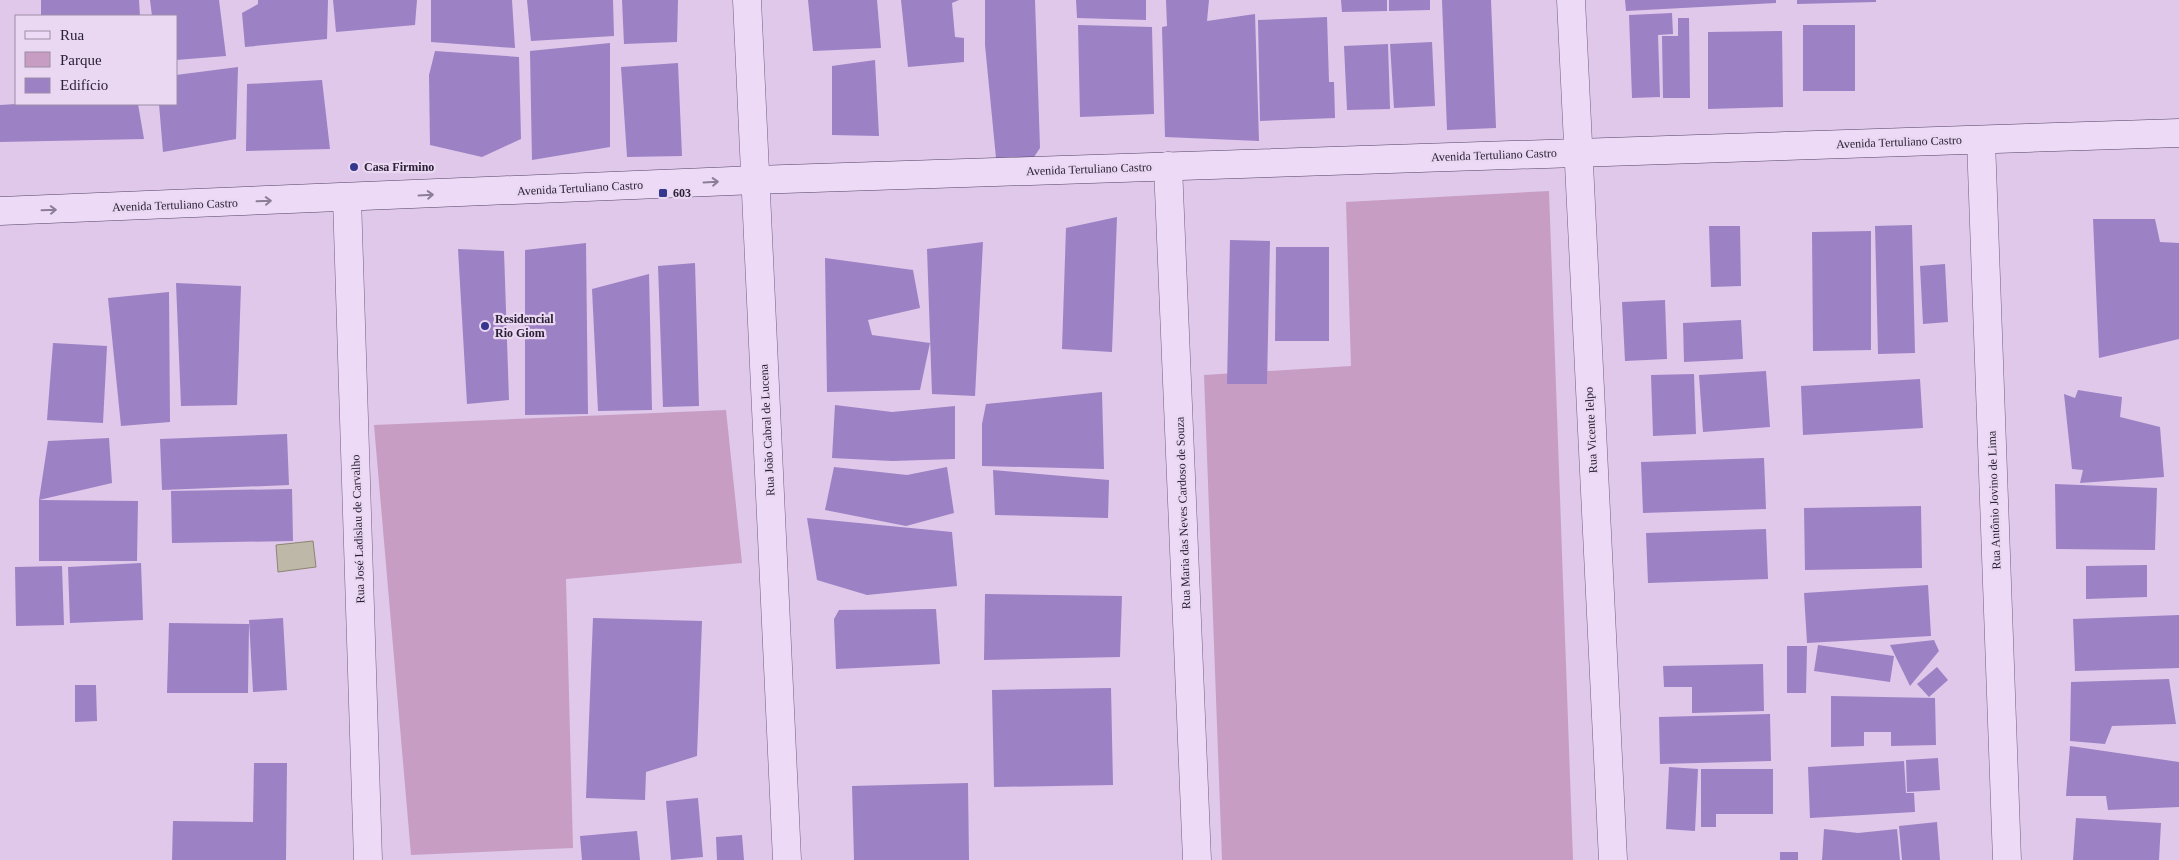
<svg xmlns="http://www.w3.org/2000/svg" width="2179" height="860" font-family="Georgia,serif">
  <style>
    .green { fill: #c79dc3 }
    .water { fill: #beb8a8; stroke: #8c8570 }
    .building { fill: #9c81c4 }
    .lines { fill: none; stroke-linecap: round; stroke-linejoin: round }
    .street-casing { stroke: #725f84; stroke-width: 29 }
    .secondary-casing { stroke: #534266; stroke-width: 29 }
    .street { stroke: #eddaf6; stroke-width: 28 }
    .secondary { stroke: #eddaf6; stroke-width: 28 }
    .oneway { stroke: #8c7e96 }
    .poi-dot { fill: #35368d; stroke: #ead7f2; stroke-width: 2 }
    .labels { text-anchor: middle; stroke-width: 4.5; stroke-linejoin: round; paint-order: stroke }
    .street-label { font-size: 12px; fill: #2b2136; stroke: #ead7f2 }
    .poi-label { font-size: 12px; font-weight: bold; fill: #2b2136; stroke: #ead7f2; text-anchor: start }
  </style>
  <rect width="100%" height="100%" fill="#dfc8ea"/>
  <g class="green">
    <polygon points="1549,191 1573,860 1222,860 1204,375 1351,366 1346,202"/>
    <polygon points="726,410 742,563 566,579 573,848 411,855 374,425"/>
  </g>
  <polygon class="water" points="313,541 316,567 278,572 276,545"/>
  <g class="building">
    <polygon points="41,0 139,0 140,16 41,16"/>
    <polygon points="150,0 219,0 226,56 176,60 176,16 152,16"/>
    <polygon points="258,0 328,0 327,39 245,47 242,13 258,4"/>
    <polygon points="333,0 417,0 415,25 336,32"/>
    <polygon points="431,0 512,0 515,48 431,42"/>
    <polygon points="527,0 613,0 614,36 531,41"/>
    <polygon points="622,0 678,0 677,42 624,44"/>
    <polygon points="808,0 877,0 881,48 813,51"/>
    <polygon points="901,0 959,0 952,3 955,37 964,38 964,62 908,67"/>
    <polygon points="985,0 1035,0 1040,148 1030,163 996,158 985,45"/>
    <polygon points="1076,0 1146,0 1146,20 1077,18"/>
    <polygon points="1166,0 1209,0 1207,21 1255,14 1259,141 1165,137 1162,27 1167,26"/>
    <polygon points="1341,0 1387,0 1387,11 1342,12"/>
    <polygon points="1389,0 1430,0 1430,10 1389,11"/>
    <polygon points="1442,0 1491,0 1496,128 1447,130"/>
    <polygon points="1625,0 1776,0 1776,3 1626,11"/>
    <polygon points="1797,0 1876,0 1876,2 1797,4"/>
    <polygon points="1672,13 1673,34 1658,35 1660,97 1632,98 1629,15"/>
    <polygon points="1327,17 1329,82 1334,82 1335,118 1260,121 1258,20"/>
    <polygon points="1678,18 1689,18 1690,98 1663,98 1662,36 1678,36"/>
    <polygon points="1078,25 1152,27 1154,114 1080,117"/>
    <rect x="1803" y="25" width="52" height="66"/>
    <polygon points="1782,31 1783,107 1708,109 1708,32"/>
    <polygon points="1432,42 1435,106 1394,108 1390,44"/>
    <polygon points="610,43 610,147 532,160 530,51"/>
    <polygon points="1388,44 1390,109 1347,110 1344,46"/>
    <polygon points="435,51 519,57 521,139 482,157 430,145 429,75"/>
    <polygon points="875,60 879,136 832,135 832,66"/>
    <polygon points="678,63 682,156 627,157 621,67"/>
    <polygon points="238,67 236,139 163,152 159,104 176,104 176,75"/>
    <polygon points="322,80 330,149 246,151 247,84"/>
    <polygon points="16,104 138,104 144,139 0,142 0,105"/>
    <polygon points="1117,217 1112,352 1062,349 1066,228"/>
    <polygon points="2093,219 2155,219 2160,242 2179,243 2179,339 2099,358"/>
    <polygon points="1912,225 1915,353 1878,354 1875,226"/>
    <polygon points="1709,226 1740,226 1741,286 1711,287"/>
    <polygon points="1871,231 1871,350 1813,351 1812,232"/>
    <polygon points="1230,240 1270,241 1267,384 1227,384"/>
    <polygon points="983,242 975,396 932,394 927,249"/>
    <polygon points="586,243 588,414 525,415 525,250"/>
    <polygon points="1276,247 1329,247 1329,341 1275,341"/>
    <polygon points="458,249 504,251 509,400 467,404"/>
    <polygon points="825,258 913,270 920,308 868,320 872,335 930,343 920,390 827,392"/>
    <polygon points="695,263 699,406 663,407 658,266"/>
    <polygon points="1945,264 1948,322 1923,324 1920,266"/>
    <polygon points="649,274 652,410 598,411 592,289"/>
    <polygon points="176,283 241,286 237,405 181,406"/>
    <polygon points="169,292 170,422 121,426 108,298"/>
    <polygon points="1665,300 1667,359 1625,361 1622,302"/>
    <polygon points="1741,320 1743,359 1684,362 1683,323"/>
    <polygon points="53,343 107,346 103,423 47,420"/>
    <polygon points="1766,371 1770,427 1703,432 1699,375"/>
    <polygon points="1694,374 1696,434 1653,436 1651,375"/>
    <polygon points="1920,379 1923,428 1803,435 1801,386"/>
    <polygon points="2078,390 2122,397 2120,417 2160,427 2164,477 2080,483 2083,470 2072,469 2064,394 2075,398"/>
    <polygon points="1102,392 1104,469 982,466 982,424 986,404"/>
    <polygon points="835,405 892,412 955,406 955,459 892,461 832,458"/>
    <polygon points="287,434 289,485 162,490 160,439"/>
    <polygon points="109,438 112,483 39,500 138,501 137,561 39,561 39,500 48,441"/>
    <polygon points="1764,458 1766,509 1643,513 1641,462"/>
    <polygon points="834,467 907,475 947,467 954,513 906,526 825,510"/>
    <polygon points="993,470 1109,480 1108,518 995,515"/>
    <polygon points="2055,484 2157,488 2155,550 2056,549"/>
    <polygon points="292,489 293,541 172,543 171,491"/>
    <polygon points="1921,506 1922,568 1805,570 1804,508"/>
    <polygon points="807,518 952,532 957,586 867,595 817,580"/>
    <polygon points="1766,529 1768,579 1648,583 1646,533"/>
    <polygon points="141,563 143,620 70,623 68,567"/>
    <polygon points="2147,565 2147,597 2086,599 2086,566"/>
    <polygon points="62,566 64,625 16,626 15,567"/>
    <polygon points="1928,585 1931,636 1807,643 1804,593"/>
    <polygon points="985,594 1122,596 1120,657 984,660"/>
    <polygon points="936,609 940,664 836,669 834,619 839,610"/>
    <polygon points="2179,615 2179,668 2075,671 2073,619"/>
    <polygon points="283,618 287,690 253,692 249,620"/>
    <polygon points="593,618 702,621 697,756 646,772 645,800 586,798"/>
    <polygon points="169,623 249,624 248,693 167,693"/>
    <polygon points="1934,640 1939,651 1910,686 1890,645"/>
    <polygon points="1818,645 1894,656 1890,682 1814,671"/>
    <polygon points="1787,646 1807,646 1806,693 1787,693"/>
    <polygon points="1763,664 1764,711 1692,713 1692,687 1664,687 1663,666"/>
    <polygon points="1937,667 1948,680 1929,697 1917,684"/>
    <polygon points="2169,679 2176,724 2112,726 2105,744 2070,741 2071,682"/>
    <polygon points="75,685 96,685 97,721 75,722"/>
    <polygon points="1111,688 1113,785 994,787 992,690"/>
    <polygon points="1831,696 1935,698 1936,745 1891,746 1891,732 1864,732 1864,746 1831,747"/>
    <polygon points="1770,714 1771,761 1660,764 1659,717"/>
    <polygon points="2070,746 2179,762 2179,807 2108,810 2106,796 2066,796"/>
    <polygon points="1938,758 1940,790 1907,792 1906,760"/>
    <polygon points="1904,761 1906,793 1914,793 1915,812 1810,818 1808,767"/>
    <polygon points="254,763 287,763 286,860 172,860 173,821 253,822"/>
    <polygon points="1669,767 1698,769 1695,831 1666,829"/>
    <polygon points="1701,769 1773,769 1773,814 1716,814 1716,827 1701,827"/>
    <polygon points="968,783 969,860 854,860 852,786"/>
    <polygon points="698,798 703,857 671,860 666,801"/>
    <polygon points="2076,818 2161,823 2159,860 2073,860"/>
    <polygon points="1937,822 1940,860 1902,860 1899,826"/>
    <polygon points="1824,829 1858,833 1897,829 1900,860 1822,860"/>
    <polygon points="637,831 640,860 582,860 580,836"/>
    <polygon points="742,835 744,860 717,860 716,837"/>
    <rect x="1780" y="852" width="18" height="8"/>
  </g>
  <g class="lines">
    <defs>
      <g id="street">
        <polyline points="747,0 787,860"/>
        <polyline points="1571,0 1613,860"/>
        <polyline points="1981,140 2007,860"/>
        <polyline points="1168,166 1197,860"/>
        <polyline points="347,198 368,860"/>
      </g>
      <polyline id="secondary" points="0,211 756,180 2179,133"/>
    </defs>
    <use href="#street" class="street-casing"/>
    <use href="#secondary" class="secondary-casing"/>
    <use href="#street" class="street"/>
    <use href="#secondary" class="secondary"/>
  </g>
  <defs><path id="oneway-shaft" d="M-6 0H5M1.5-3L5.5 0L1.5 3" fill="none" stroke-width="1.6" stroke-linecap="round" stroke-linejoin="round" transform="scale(1.25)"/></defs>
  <g class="oneway">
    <use href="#oneway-shaft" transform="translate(711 182) rotate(-3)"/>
    <use href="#oneway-shaft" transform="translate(426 195) rotate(-3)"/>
    <use href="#oneway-shaft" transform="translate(264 201) rotate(-2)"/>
    <use href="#oneway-shaft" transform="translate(49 210) rotate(-2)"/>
  </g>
  <g class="poi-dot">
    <circle cx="354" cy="167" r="5"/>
    <rect x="658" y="188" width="10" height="10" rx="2.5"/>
    <circle cx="485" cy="326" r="5"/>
  </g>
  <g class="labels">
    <g class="street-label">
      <text transform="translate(1899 142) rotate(-2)" y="4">Avenida Tertuliano Castro</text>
      <text transform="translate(1494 155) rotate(-2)" y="4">Avenida Tertuliano Castro</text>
      <text transform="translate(1089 169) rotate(-2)" y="4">Avenida Tertuliano Castro</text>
      <text transform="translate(580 188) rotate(-3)" y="4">Avenida Tertuliano Castro</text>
      <text transform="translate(175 205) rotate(-2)" y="4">Avenida Tertuliano Castro</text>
      <text transform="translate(767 430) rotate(-93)" y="4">Rua João Cabral de Lucena</text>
      <text transform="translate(1591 430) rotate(-93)" y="4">Rua Vicente Ielpo</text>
      <text transform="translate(1994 500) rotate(-92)" y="4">Rua Antônio Jovino de Lima</text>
      <text transform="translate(1183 513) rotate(-92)" y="4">Rua Maria das Neves Cardoso de Souza</text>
      <text transform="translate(358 529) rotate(-92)" y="4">Rua José Ladislau de Carvalho</text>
    </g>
    <g class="poi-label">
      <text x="364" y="171">Casa Firmino</text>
      <text x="673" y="197">603</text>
      <text x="495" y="323">Residencial<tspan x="495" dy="14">Rio Giom</tspan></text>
    </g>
  </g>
  <rect x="15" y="15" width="162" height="90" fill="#ead7f2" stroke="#9e8ea7"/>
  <rect x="25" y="31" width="25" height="8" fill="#eddaf6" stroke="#9e8ea7"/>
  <text x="60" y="40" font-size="15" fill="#2b2136">Rua</text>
  <rect x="25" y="52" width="25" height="15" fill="#c79dc3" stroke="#9e8ea7"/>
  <text x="60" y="65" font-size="15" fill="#2b2136">Parque</text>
  <rect x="25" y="78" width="25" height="15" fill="#9c81c4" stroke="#9e8ea7"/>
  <text x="60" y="90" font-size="15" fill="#2b2136">Edifício</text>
</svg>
